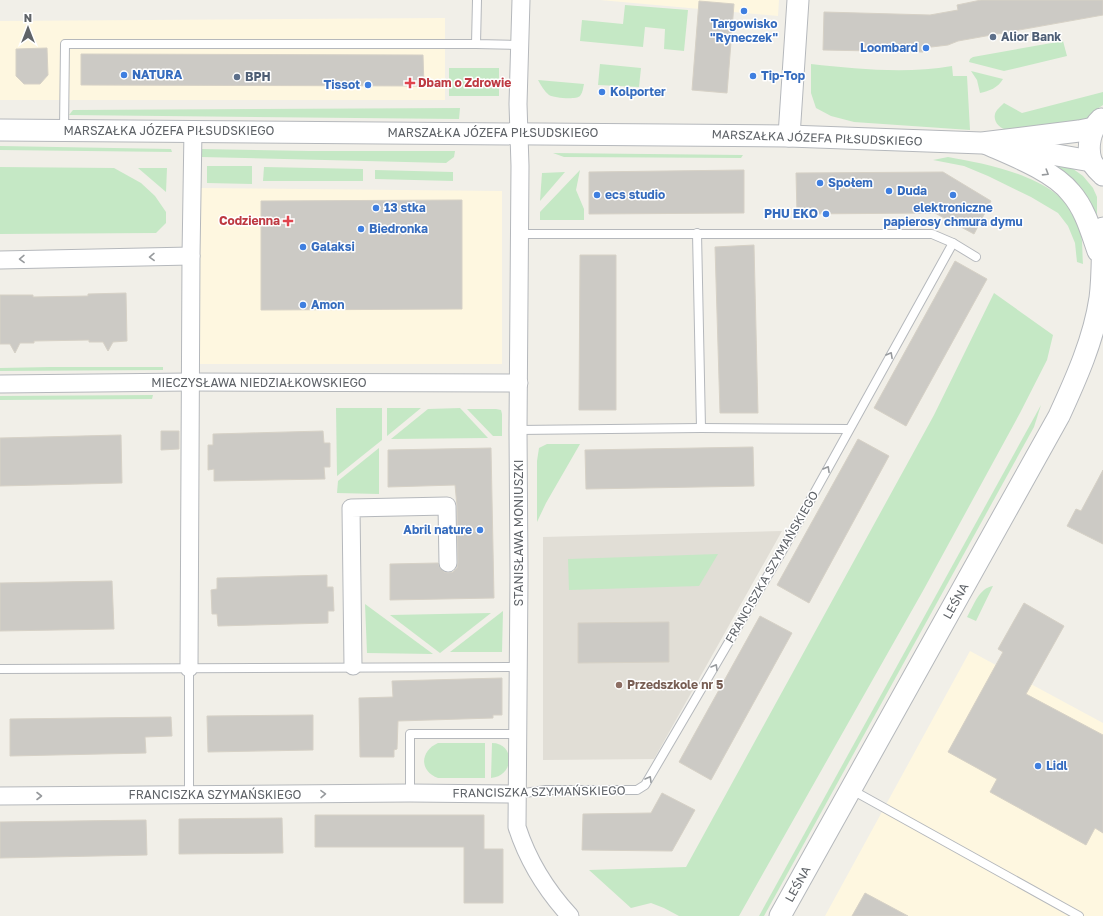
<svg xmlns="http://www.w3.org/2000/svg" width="1103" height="916" font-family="'Golos Text',sans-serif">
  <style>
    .commercial { fill: #fef7e0 }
    .education { fill: #e1ded6 }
    .green { fill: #c5e8c5 }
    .building { fill: #cccac5; stroke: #d6d1c6 }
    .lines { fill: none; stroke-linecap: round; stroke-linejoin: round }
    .service-casing { stroke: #b5b8bc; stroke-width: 10 }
    .minor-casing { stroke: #b5b8bc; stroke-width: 19 }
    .tertiary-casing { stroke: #b5b8bc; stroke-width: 23 }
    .service { stroke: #fff; stroke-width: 8 }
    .minor { stroke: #fff; stroke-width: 17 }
    .tertiary { stroke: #fff; stroke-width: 21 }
    .oneway { stroke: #979a9d }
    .shop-dot { fill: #3f7fe0; stroke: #fff; stroke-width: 1.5 }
    .service-dot { fill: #5c6f8a; stroke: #fff; stroke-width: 1.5 }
    .health-dot { fill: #e0444e; stroke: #fff; stroke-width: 1.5 }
    .education-dot { fill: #8d6e63; stroke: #fff; stroke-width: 1.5 }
    .labels { text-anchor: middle; stroke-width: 3; stroke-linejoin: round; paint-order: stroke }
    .shop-label { font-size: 12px; font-weight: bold; fill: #366cbe; stroke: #fff; text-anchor: start }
    .service-label { font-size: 12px; font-weight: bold; fill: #4e5e75; stroke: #fff; text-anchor: start }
    .health-label { font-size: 12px; font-weight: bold; fill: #be3a42; stroke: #fff; text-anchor: start }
    .street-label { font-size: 12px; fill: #5f6368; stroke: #fff }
    .education-label { font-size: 12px; font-weight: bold; fill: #785e54; stroke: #fff; text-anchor: start }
  </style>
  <rect width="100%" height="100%" fill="#f1efe8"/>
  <g class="commercial">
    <polygon points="600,0 779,0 778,16"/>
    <polygon points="445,18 445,100 0,100 0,21"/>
    <polygon points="198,188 502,191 502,364 195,364"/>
    <polygon points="970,651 1103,723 1103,916 825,916"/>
  </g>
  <polygon class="education" points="782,531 654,759 543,760 543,537"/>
  <g class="green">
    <polygon points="625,5 688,10 684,51 664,49 665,29 645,27 643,47 580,41 582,20 623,24"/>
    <polygon points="1063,41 1067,56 1004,71 969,62 970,59 973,57"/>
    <polygon points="600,64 641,68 639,87 598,85"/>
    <path d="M811,64C857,69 906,74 952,66L953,76H967L970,130L854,122L831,116L816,108L811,93Z"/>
    <rect x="449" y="68" width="50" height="28"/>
    <path d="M971,71L1003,79C998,88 989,91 980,93L977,80Z"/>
    <path d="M538,80L584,84C583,88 583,92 580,96C576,100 554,98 549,95C544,91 541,85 538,80Z"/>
    <path d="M1103,92V105L1094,111L1086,121L1008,130C1000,129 993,122 995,114C996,110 1001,106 1004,103L1022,113Z"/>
    <polygon points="460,108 459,119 69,115 73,110"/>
    <polygon points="0,146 171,149 172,152 0,150"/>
    <polygon points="201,149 309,151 455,151 454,157 446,163 201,157"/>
    <polygon points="553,153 743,155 741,158 564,157"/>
    <path d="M948,157C992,165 1065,178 1080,227C1083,239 1082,252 1083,264L1077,262L1075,243L1068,226L1058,213L1031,197L988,176L964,166L933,160Z"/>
    <polygon points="1043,161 1069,166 1083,176 1093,188 1097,197 1097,224"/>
    <polygon points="207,166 252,166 252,184 207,183"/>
    <polygon points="0,167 114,168 141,183 155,196 166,212 166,223 156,233 0,234"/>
    <polygon points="264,167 363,169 363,181 263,181"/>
    <polygon points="138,168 167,168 166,192"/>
    <polygon points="375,170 453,172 453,181 375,179"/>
    <polygon points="580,170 576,190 584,209 584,220 540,220 540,212"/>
    <polygon points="565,172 540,201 542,173"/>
    <polygon points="994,293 1053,335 1047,360 1020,413 924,589 739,916 679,916 664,908 651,903 631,908 589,870 686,867 934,415"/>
    <polygon points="50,367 163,367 163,370 0,371 0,368"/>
    <polygon points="153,395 152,399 0,400 0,396"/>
    <polygon points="1041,405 1034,427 764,916 759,916"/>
    <polygon points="336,408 382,408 382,440 337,476"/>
    <polygon points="387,408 421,408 387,436"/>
    <polygon points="460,408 488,438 391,439 428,409"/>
    <polygon points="467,409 496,409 501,410 502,414 502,436 493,436"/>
    <polygon points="547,444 580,444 546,503 537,522 537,461 539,448"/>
    <polygon points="379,448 379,494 337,493 338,481"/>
    <polygon points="718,554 699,586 569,590 568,559"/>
    <path d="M993,586L976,621L967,617C974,605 979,588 993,586Z"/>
    <polygon points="365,604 433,654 367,653"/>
    <polygon points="503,611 502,652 450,652"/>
    <polygon points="491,613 440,653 390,615"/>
    <path d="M438,743H485V778H438C419,771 420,751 438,743Z"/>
    <path d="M492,743C515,743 515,776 491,778Z"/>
  </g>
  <g class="building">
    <polygon points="981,0 1103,0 1103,15 958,41 948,45 923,48 923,52 823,50 824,12 930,15 958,10 957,5"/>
    <polygon points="699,1 734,4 727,93 692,90"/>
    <polygon points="47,48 48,75 40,84 24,84 16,76 16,49"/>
    <polygon points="81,54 423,55 424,86 81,85"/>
    <polygon points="744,170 744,213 589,214 589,172"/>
    <polygon points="943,172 991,201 974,234 935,213 797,214 796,173"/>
    <polygon points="462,200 462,309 261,310 261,201"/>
    <polygon points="754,245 758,413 720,413 715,247"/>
    <polygon points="580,255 616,255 616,410 579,410"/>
    <polygon points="955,261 987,279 906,426 874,408"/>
    <polygon points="126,293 127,341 113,342 108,351 103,342 89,342 89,340 34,341 34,343 20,343 15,353 10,344 0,344 0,295 33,295 33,297 88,296 88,294"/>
    <polygon points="161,431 179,431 179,449 161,450"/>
    <polygon points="323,431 324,443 330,443 330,467 324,467 325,479 214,481 214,469 208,470 208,445 213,445 213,434"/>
    <polygon points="121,435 122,483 0,486 0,438"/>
    <polygon points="858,439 889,456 809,603 777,585"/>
    <polygon points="753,447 754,486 586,489 585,450"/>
    <polygon points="491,448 494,598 390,600 390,564 438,563 440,568 444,572 448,573 453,572 457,568 458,563 457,506 455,485 388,487 388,450"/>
    <polygon points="1103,470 1103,544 1067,526 1076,509 1081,511"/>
    <polygon points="327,575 327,587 333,587 334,611 328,611 328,623 218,626 217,614 212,614 211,590 217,589 217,578"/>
    <polygon points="112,581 114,629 0,631 0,583"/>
    <polygon points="1024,603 1064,626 1026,694 1103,735 1103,833 1095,828 1086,845 990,792 997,779 948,752 1003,652 998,649"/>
    <polygon points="760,616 792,633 711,780 679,762"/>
    <polygon points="669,622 669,662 578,663 578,623"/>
    <polygon points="502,678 502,715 493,715 493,718 398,721 397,749 394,750 394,757 360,757 359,698 393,697 392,681"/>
    <polygon points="313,715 313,750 208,752 207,716"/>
    <polygon points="171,717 172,736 145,737 146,753 10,756 10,719"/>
    <polygon points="662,793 695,810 672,851 582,850 583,814 651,813"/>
    <polygon points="315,815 484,815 484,849 503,849 503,903 464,903 464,847 315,847"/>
    <polygon points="282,818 283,853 179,854 179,819"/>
    <polygon points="146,820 147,855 0,858 0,822"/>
    <polygon points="865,893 908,916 852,916"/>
  </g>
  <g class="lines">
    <defs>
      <g id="service">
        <polyline points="477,0 476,44 519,45"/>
        <polyline points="64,130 65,44 476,44"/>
        <polyline points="697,233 701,428"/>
        <polyline points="520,234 932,234 953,243 976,257"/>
        <polyline points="518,430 701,428 848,429"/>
        <polyline points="0,669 519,667"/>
        <polyline points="852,790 1079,916"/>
        <polyline points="410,793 410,734 518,734"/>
        <polyline points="517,794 546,790 637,790 645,785 781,553 953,243"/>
        <polyline points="189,796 189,668"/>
      </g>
      <g id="minor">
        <path d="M521,0L518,104L520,166L518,430L519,575L517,827C528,861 546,890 570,916"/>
        <polyline points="0,260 191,256"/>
        <polyline points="0,384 190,382 519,383"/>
        <polyline points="353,666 351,508 447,506 448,563"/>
        <polyline points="189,668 191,256 193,130"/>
        <polyline points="0,796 410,793 517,794"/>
      </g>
      <g id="tertiary">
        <path d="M1101,119C1090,129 1087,147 1091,160C1093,166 1099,171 1103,175"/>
        <polyline points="0,130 789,136 982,143 1079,131 1094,128"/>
        <polyline points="789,136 798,0"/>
        <path d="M987,144C1012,155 1054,171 1071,193C1085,209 1091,231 1098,251"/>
        <polyline points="1011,147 1091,161"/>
        <path d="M780,916L1059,416C1076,379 1094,339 1100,298C1103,275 1102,251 1103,228"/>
      </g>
    </defs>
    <use href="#service" class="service-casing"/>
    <use href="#minor" class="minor-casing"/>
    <use href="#tertiary" class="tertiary-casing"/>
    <use href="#service" class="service"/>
    <use href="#minor" class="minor"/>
    <use href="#tertiary" class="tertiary"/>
  </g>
  <defs><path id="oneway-chevron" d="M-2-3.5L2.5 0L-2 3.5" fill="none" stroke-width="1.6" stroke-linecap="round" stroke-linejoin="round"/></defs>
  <g class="oneway">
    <use href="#oneway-chevron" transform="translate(1046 173) rotate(32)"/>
    <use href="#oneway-chevron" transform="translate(152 257) rotate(179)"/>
    <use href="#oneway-chevron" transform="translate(22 259) rotate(179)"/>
    <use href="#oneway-chevron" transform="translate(890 355) rotate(-61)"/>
    <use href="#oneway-chevron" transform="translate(827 469) rotate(-61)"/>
    <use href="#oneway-chevron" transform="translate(715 667) rotate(-60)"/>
    <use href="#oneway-chevron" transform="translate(649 779) rotate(-60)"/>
    <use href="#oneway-chevron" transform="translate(323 794) rotate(-1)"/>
    <use href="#oneway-chevron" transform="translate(39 796)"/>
  </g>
  <g class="shop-dot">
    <circle cx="744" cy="11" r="4"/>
    <circle cx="926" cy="48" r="4"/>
    <circle cx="124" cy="75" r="4"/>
    <circle cx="753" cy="76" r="4"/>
    <circle cx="368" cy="85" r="4"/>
    <circle cx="602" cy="92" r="4"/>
    <circle cx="820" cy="183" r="4"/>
    <circle cx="889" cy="191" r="4"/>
    <circle cx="597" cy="195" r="4"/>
    <circle cx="953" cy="195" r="4"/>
    <circle cx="376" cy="208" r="4"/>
    <circle cx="826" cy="214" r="4"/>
    <circle cx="361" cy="229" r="4"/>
    <circle cx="303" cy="247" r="4"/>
    <circle cx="303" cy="305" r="4"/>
    <circle cx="480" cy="530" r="4"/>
    <circle cx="1038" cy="766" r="4"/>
  </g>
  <g class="service-dot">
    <circle cx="993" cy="37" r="4"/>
    <circle cx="237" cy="77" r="4"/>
  </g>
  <g class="health-dot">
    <path d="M408 77h4v4h4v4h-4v4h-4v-4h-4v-4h4z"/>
    <path d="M286 215h4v4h4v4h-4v4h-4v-4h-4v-4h4z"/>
  </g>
  <circle class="education-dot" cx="619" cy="685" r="4"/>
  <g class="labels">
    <g class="shop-label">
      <text x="744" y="28" text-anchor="middle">Targowisko<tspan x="744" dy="14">"Ryneczek"</tspan></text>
      <text x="918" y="52" text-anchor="end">Loombard</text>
      <text x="132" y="79">NATURA</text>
      <text x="761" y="80">Tip-Top</text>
      <text x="360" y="89" text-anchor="end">Tissot</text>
      <text x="610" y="96">Kolporter</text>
      <text x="828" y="187">Społem</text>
      <text x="897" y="195">Duda</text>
      <text x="605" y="199">ecs studio</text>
      <text x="384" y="212">13 stka</text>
      <text x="953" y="212" text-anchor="middle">elektroniczne<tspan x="953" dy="14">papierosy chmura dymu</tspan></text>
      <text x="818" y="218" text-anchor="end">PHU EKO</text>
      <text x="369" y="233">Biedronka</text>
      <text x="311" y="251">Galaksi</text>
      <text x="311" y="309">Amon</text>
      <text x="472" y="534" text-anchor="end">Abril nature</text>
      <text x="1046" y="770">Lidl</text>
    </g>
    <g class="service-label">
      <text x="1001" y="41">Alior Bank</text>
      <text x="245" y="81">BPH</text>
    </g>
    <g class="health-label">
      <text x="418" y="87">Dbam o Zdrowie</text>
      <text x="280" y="225" text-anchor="end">Codzienna</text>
    </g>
    <g class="street-label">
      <text x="169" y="135">MARSZAŁKA JÓZEFA PIŁSUDSKIEGO</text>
      <text x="493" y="137">MARSZAŁKA JÓZEFA PIŁSUDSKIEGO</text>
      <text transform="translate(817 138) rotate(2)" y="4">MARSZAŁKA JÓZEFA PIŁSUDSKIEGO</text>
      <text x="259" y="387">MIECZYSŁAWA NIEDZIAŁKOWSKIEGO</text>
      <text transform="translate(519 533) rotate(-90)" y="4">STANISŁAWA MONIUSZKI</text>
      <text transform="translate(772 567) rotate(-60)" y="4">FRANCISZKA SZYMAŃSKIEGO</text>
      <text transform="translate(956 601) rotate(-61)" y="4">LEŚNA</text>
      <text transform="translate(539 792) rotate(-1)" y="4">FRANCISZKA SZYMAŃSKIEGO</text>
      <text x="215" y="799">FRANCISZKA SZYMAŃSKIEGO</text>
      <text transform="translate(798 884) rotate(-61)" y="4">LEŚNA</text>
    </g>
    <g class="education-label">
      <text x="627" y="689">Przedszkole nr 5</text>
    </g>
  </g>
  <g transform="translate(28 28)" stroke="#ffffff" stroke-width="3" paint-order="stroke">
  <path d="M0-3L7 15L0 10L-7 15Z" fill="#5f6368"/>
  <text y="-6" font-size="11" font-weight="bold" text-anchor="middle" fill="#5f6368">N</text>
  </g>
</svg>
